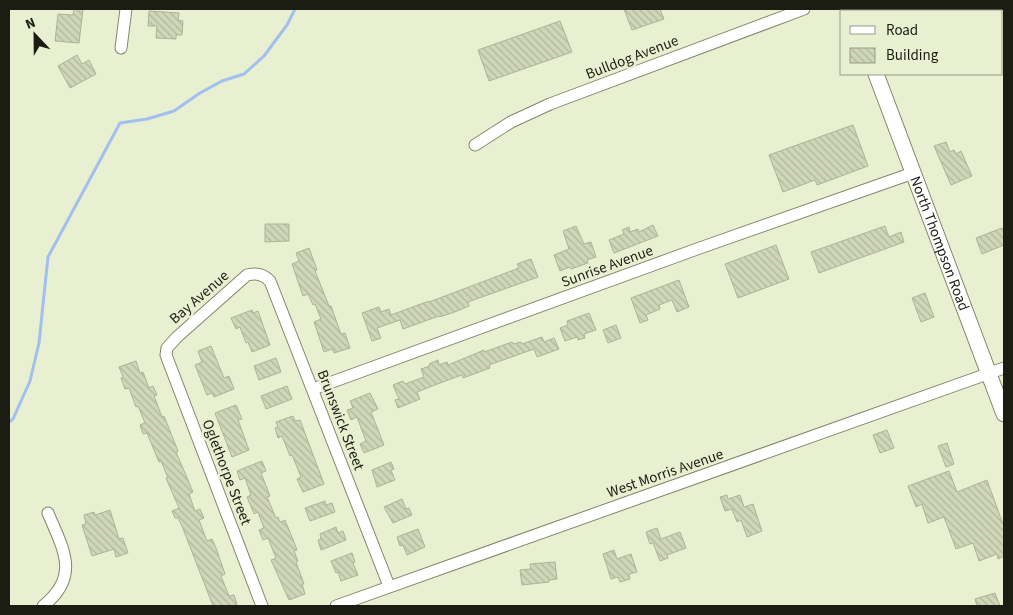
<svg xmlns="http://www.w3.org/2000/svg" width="1013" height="615" font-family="'Source Sans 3',sans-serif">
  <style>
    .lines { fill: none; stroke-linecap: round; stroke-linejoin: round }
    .stream { stroke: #a1bfef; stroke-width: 3 }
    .building { fill: url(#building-back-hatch); stroke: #adb395 }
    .minor-casing { stroke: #81876a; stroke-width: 13 }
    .major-casing { stroke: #81876a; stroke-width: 17 }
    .minor { stroke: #fff; stroke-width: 11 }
    .major { stroke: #fff; stroke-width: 15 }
    .labels { text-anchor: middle; stroke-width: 5; stroke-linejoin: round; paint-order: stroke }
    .street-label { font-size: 15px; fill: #1b1d12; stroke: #e9f0d1 }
  </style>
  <defs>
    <pattern id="building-back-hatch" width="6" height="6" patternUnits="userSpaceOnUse" patternTransform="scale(1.25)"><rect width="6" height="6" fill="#d0d6b8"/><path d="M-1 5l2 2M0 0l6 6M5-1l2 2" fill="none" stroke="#b2b79d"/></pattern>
  </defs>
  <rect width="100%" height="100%" fill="#e9f0d1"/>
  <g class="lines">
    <polyline class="stream" points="9,422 13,419 30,381 39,343 48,257 120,123 147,119 174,111 200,93 222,81 244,74 264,56 287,25 295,9"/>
  </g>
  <g class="building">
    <polygon points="74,9 83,9 79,43 55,41 58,14 73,15"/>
    <polygon points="624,9 660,9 664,19 632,30"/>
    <polygon points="149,11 179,13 178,20 183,21 182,35 176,35 176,39 156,38 157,26 148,26"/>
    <polygon points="560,21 572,52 489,81 478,50"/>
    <polygon points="77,55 82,64 89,60 96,74 70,88 58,66"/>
    <polygon points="853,125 868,166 817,185 815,180 783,192 769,155"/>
    <polygon points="946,142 950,152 954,150 956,154 961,151 972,176 951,185 934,146"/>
    <polygon points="265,224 289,224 289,241 265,242"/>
    <polygon points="653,225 658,236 614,253 609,240 624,234 622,230 629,227 630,232 638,229 639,232"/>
    <polygon points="576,226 584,244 591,242 596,257 587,260 588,263 571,269 570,267 560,271 554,255 569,249 563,231"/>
    <polygon points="885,226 889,237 901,232 904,242 819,273 811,252"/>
    <polygon points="1002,228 1004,233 1004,245 982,254 976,238"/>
    <polygon points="776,245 789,279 738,298 725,264"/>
    <polygon points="309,248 317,270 315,271 329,306 331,306 341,334 345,333 350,348 334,353 332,349 324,352 314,322 321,319 315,304 313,305 308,294 303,296 292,264 299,261 296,253"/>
    <polygon points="531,259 538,277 468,302 469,306 452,313 439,317 439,316 403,329 400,320 377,328 381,338 372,341 362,313 379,307 381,312 389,309 391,315 429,301 429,302 519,268 517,264"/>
    <polygon points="679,280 689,307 677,312 672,300 659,305 660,309 646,315 648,320 640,323 631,298"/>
    <polygon points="925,293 934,317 921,322 912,298"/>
    <polygon points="252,310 253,313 258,311 270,345 252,352 248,342 246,343 240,327 236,329 231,318"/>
    <polygon points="589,313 596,330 584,334 585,338 578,340 577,337 565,341 560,328 568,325 567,321"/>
    <polygon points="616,325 621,338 608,343 603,330"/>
    <polygon points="542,337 544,342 554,338 559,349 537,357 534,349 489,365 490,368 463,378 462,375 440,383 417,392 420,399 398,408 395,400 399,399 393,385 403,381 405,384 424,377 421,369 430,366 429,364 438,360 439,365 447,362 448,365 484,350 484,352 512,342 513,344 521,342 522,344"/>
    <polygon points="211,346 224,378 229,376 234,389 214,397 212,393 207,395 195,365 202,362 198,351"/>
    <polygon points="276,358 281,372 259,380 254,366"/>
    <polygon points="136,361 140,373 143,372 149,388 153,386 157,395 154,396 162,417 164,416 178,451 176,452 193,492 189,494 195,511 200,509 204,518 199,520 207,541 212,539 216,548 225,574 221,576 229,596 234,595 237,604 232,606 213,606 182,526 178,518 175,518 172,511 179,508 166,478 168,478 161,461 159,462 147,433 143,434 140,425 145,423 138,406 136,407 129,388 125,389 121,378 123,377 119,367"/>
    <polygon points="287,386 292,399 266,409 261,396"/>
    <polygon points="370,393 378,409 371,412 384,445 364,453 360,444 366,441 357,417 351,420 347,410 353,408 350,401"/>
    <polygon points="236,405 242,419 238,420 249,450 232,457 215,413"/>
    <polygon points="293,416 295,421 300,420 324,484 303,492 297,479 301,477 292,455 290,456 282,436 278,438 275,428 278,427 276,422"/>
    <polygon points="887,430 894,448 880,453 873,435"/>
    <polygon points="947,443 954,464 946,467 938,446"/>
    <polygon points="262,461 266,471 261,473 270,496 267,497 276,518 278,517 280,522 285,520 294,542 297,550 294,551 298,561 296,562 304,584 302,584 305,594 289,600 271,560 276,558 268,538 263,540 259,530 264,528 258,512 254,514 247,497 251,495 245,478 240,480 237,471"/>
    <polygon points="391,462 394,469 391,470 395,480 377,487 372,470"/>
    <polygon points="949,471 957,492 987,480 1004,527 1004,556 998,559 997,554 979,561 973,543 956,549 944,517 928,523 922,504 916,507 908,486"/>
    <polygon points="727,495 728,499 740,495 744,507 753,504 762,531 747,537 741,520 737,522 732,509 725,511 720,497"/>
    <polygon points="402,499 406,509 409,508 412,515 393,523 384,507"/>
    <polygon points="325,501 326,505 332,503 335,512 310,521 305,508"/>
    <polygon points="110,510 119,539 123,538 128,553 116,557 114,549 92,556 82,525 86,524 84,515 94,512 95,515"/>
    <polygon points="336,527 338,533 343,531 346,540 321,550 318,540 321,539 320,534"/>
    <polygon points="657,528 661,539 680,532 686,548 667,555 668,558 660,561 653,543 650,544 646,532"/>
    <polygon points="418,529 425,547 407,555 403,545 400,546 397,537"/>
    <polygon points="614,550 617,559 631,554 637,572 629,574 630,579 620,582 618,577 611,579 603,554"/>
    <polygon points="352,553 355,562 353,563 358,575 341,581 338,572 336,573 331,561"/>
    <polygon points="555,562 557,579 549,580 549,582 522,585 520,570 531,569 530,564"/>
    <polygon points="995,593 1000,606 977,606 975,599"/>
  </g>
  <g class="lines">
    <defs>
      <g id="minor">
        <polyline points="121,48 126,9"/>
        <polyline points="475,145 511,122 550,104 804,9"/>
        <polyline points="313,389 697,249 913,173"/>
        <path d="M43,606C81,576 63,549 48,513"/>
        <path d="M262,606L166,355L167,348L177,337L247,275C257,273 263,274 270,281L389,586"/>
        <polyline points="336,606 1004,368"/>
      </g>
      <g id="major">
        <polyline points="851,9 852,11"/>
        <path id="s1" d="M876,74L1004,414"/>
      </g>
    </defs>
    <use href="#minor" class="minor-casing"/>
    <use href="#major" class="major-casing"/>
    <use href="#minor" class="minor"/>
    <use href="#major" class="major"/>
  </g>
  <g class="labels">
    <g class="street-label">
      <text transform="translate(632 57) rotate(-21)" y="5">Bulldog Avenue</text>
      <text dy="5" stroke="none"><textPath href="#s1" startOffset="181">North Thompson Road</textPath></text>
      <text transform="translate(607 266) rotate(-20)" y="5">Sunrise Avenue</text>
      <text transform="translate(199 297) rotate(-41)" y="5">Bay Avenue</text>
      <text transform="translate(341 420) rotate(69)" y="5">Brunswick Street</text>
      <text transform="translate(227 472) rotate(69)" y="5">Oglethorpe Street</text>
      <text transform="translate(665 473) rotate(-19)" y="5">West Morris Avenue</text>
    </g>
  </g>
  <rect width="1013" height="615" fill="none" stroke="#1b1d12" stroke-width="20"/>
  <rect x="840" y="10" width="162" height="65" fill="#e9f0d1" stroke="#979c85"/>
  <rect x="850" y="26" width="25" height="8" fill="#ffffff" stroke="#979c85"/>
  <text x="886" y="35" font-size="15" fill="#1b1d12">Road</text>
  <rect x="850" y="48" width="25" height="15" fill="url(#building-back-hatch)" stroke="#979c85"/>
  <text x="886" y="60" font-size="15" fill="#1b1d12">Building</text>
  <g transform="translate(35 35) rotate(338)" stroke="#e9f0d1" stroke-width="4" paint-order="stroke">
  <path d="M0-4L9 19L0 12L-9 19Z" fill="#1b1d12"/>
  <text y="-8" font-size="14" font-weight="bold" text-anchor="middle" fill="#1b1d12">N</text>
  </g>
</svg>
